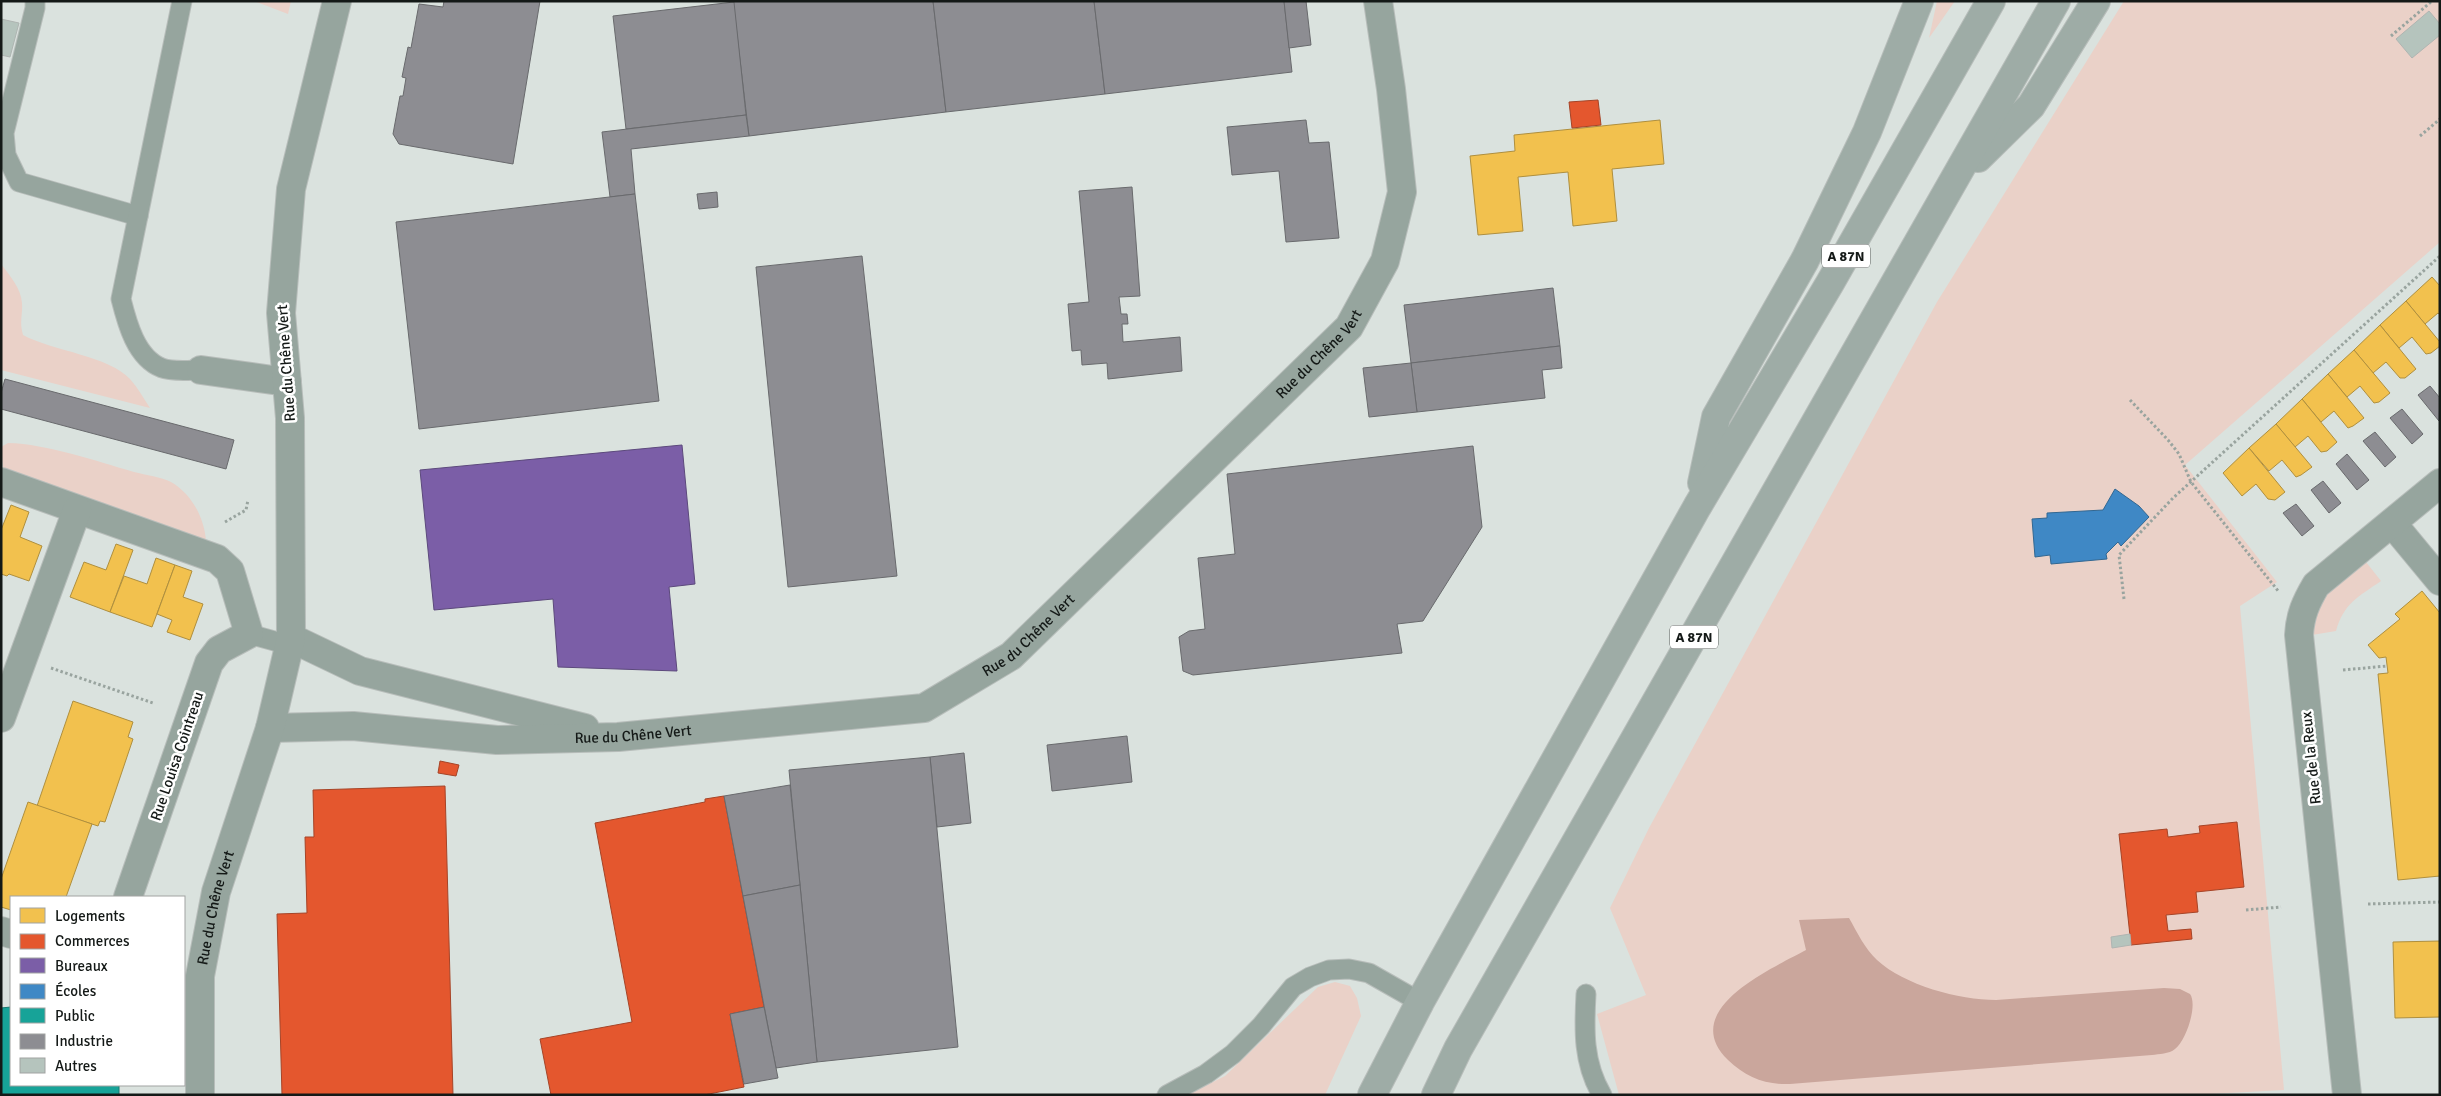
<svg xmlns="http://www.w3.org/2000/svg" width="2441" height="1096" font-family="Signika,sans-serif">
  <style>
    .green { fill: #ead1c8 }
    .water { fill: #caa69c }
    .homes { fill: #f2c14e; stroke: #af8f3e }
    .shops { fill: #e4572e; stroke: #a64427 }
    .offices { fill: #7b5ea7; stroke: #5c497c }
    .schools { fill: #3f88c5; stroke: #326791 }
    .public { fill: #17a398; stroke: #167a71 }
    .industry { fill: #8d8d92; stroke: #696a6d }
    .building { fill: #b5c4bd; stroke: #afb5b2 }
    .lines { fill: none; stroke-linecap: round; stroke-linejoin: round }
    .service-casing { stroke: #b7bdba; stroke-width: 21 }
    .minor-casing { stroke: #b7bdba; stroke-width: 30 }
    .motorway-casing { stroke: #b7bdba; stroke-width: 30 }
    .path { stroke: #99a49f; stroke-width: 3; stroke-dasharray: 2.5 2.5; stroke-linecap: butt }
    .service { stroke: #96a59e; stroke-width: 19 }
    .minor { stroke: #96a59e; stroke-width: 28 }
    .motorway { stroke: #9eaca6; stroke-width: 28 }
    .labels { text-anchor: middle; stroke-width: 5; stroke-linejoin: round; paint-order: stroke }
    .shield { fill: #fff; stroke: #5a5e5d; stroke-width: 1 }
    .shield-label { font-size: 14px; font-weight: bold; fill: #141917 }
    .street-label { font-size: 15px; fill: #141917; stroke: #fff }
  </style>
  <rect width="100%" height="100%" fill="#dae2de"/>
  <g class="green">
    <polygon points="254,1 291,1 288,14"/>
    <polygon points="1937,1 1955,1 1929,38"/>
    <polygon points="2124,1 2440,1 2440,242 2185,465 2277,582 2240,606 2284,1090 2192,1095 1619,1095 1597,1014 1646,995 1610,908 1649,828 1937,302"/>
    <path d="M1,264C10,276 21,288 22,303C23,315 19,321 23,335C53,351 109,356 130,379C138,388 144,399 150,408L1,370Z"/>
    <path d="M8,443C47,444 96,461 134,472C146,475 161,477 171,482C192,494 205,519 206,542L3,468L1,447Z"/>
    <path d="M2366,562L2381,581C2358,597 2344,603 2336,631L2312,635L2316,610L2327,594Z"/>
    <polygon points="1335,982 1350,986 1357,998 1361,1016 1325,1095 1187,1095 1225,1076 1318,987"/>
  </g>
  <path class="water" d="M1849,918C1857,932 1865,949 1877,960C1904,985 1959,1000 1996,1000L2164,988L2180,989L2190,994C2198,1005 2186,1041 2175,1049C2169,1054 2159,1054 2152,1055L1790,1084C1765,1085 1746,1077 1728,1060C1677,1010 1771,969 1806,950L1799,920Z"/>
  <g class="homes">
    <polygon points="1660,120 1664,164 1612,169 1617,221 1573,226 1568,172 1518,177 1523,231 1478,235 1470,156 1515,151 1514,135"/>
    <polygon points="2432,277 2440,286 2440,315 2438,313 2425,324 2406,301"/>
    <polygon points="2406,301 2440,342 2440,346 2431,353 2426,354 2412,337 2399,348 2380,325"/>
    <polygon points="2380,325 2416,369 2405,378 2400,378 2386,362 2373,373 2354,350"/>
    <polygon points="2354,350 2390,393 2379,402 2374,403 2360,386 2347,397 2328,374"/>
    <polygon points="2328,374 2364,418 2353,426 2348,428 2334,411 2321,422 2302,399"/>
    <polygon points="2302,399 2337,442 2327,451 2321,452 2308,436 2295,447 2276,424"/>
    <polygon points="2276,424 2312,467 2301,475 2296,477 2282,460 2269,471 2249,448"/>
    <polygon points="2249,448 2285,492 2275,500 2268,499 2256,484 2242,496 2223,473"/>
    <polygon points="11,505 29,512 20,537 42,546 29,581 9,574 7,576 1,574 1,530"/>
    <polygon points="116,544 133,550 110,612 70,597 84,562 106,570"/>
    <polygon points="156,558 175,565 152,627 110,612 124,576 147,584"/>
    <polygon points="175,565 192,571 183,597 203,604 190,640 167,632 172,620 157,614"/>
    <polygon points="2422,591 2440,613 2440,876 2398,880 2378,674 2388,673 2386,657 2379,658 2368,645 2400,619 2395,614"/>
    <polygon points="73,701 133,722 128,737 133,739 105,822 100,821 98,826 37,806"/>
    <polygon points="28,802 92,824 66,897 11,897 11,910 1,907 1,879"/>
    <polygon points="2440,941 2440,1017 2395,1018 2393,942"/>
  </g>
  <g class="shops">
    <polygon points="1598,100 1601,125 1572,128 1569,102"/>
    <polygon points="440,761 459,765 456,776 438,773"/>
    <polygon points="445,786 453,1095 282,1095 277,914 307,913 305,837 314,837 313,790"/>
    <polygon points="724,796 764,1007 730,1014 744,1087 704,1095 551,1095 540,1039 632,1022 595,823 705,802 705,799"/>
    <polygon points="2237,822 2244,887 2196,892 2198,912 2166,915 2168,931 2191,929 2192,939 2131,945 2119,834 2167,829 2168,837 2200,833 2199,826"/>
  </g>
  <polygon class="offices" points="682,445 695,584 669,587 677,671 558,667 553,599 434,610 420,470"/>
  <polygon class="schools" points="2115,489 2139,506 2149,517 2121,546 2118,542 2106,554 2107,559 2051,564 2050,555 2035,557 2032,519 2047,518 2047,513 2103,510"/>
  <polygon class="public" points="11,1007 11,1085 119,1085 119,1095 1,1095 1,1008"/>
  <g class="industry">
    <polygon points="444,1 540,1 513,164 399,144 393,134 400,96 403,96 406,78 402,77 408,47 411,48 419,4 443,7"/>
    <polygon points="733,1 933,1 946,112 749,136"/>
    <polygon points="933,1 1094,1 1105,94 946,112"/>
    <polygon points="1094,1 1284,1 1292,72 1105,94"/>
    <polygon points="1284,1 1306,1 1311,45 1289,48"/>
    <polygon points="734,2 746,115 626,129 613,16"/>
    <polygon points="746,115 749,136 631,149 635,194 610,197 602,132"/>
    <polygon points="1306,120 1309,143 1329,142 1339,238 1286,242 1279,171 1232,175 1227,127"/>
    <polygon points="1132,187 1140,296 1119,297 1121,314 1127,314 1128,324 1122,324 1123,342 1180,337 1182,371 1108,379 1107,363 1082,365 1081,350 1072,351 1068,304 1089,302 1079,191"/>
    <polygon points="717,192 718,207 699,209 697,194"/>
    <polygon points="635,194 659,401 419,429 396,222"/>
    <polygon points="862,256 897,576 788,587 756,267"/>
    <polygon points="1553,288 1560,346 1411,363 1404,305"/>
    <polygon points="1560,346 1562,368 1542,370 1545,398 1417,412 1411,363"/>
    <polygon points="1411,363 1417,412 1369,417 1363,368"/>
    <polygon points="5,379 234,440 226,469 1,409 1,393"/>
    <polygon points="2430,386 2440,398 2439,421 2418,395"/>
    <polygon points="2402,409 2423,434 2412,444 2390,418"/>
    <polygon points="2375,432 2396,457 2385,467 2363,441"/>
    <polygon points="1473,446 1482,527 1423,621 1397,624 1402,653 1193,675 1183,671 1179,637 1189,631 1205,629 1198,558 1235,554 1227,474"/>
    <polygon points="2347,454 2369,480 2357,490 2336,464"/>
    <polygon points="2323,481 2341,503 2329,513 2311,490"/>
    <polygon points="2296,504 2314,526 2302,536 2283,513"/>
    <polygon points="1127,736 1132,782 1052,791 1047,745"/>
    <polygon points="964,753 971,823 937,827 930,757"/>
    <polygon points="930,757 958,1047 817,1062 789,770"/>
    <polygon points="790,785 800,885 743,896 724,796"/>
    <polygon points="800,885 817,1062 776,1068 743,896"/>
    <polygon points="764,1007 778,1078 744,1084 730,1014"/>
  </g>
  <g class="building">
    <polygon points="2429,11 2440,24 2440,35 2412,58 2396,39"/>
    <polygon points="1,19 19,23 10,57 1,55"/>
    <polygon points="2130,934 2131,945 2112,948 2111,937"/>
  </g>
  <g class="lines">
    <defs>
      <g id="service">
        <polyline points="35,1 35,8 4,133 6,155 19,182 138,216"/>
        <path d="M182,1L121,299C127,323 136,358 162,368C172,372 190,370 201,370"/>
        <polyline points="249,634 289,645"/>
        <path d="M1586,994C1584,1030 1583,1063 1602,1095"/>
        <polyline points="1167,1095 1206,1074 1233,1054 1261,1026 1293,987 1310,977 1329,970 1349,969 1369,973 1420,1002"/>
      </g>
      <g id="minor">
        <polyline points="201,370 287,382"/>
        <polyline points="1,482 217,559 230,571 249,634 219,650 209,663 128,897"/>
        <polyline points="2392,523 2440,581"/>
        <polyline points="291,638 360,671 585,728"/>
        <polyline points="1,718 77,510"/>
        <path id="s1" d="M270,728L353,726L497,740L618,737L924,708L1011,656L1349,327L1385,261L1402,192L1391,89L1378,1"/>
        <polyline points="1,931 11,934"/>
        <path id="s2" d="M200,1095V976L216,892L270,728L291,638L290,418L281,313L291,189L337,1"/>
        <path d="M2347,1095L2299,635C2300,615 2306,602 2316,585L2440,483"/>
      </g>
      <g id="motorway">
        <polyline points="1978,158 2031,106 2096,1"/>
        <polyline points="1702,483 1716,417 1805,260 1867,132 1919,1"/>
        <polyline points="1372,1095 1420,1002 1697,507 1830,283 1991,1"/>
        <polyline points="1436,1095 1458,1049 2056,1"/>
      </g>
    </defs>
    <use href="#service" class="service-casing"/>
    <use href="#minor" class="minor-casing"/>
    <use href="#motorway" class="motorway-casing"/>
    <g class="path">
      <polyline points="2391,36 2432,1"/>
      <polyline points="2420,136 2440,119"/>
      <polyline points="2130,400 2168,440 2179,454 2191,482 2279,592"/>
      <polyline points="225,522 246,510 248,500"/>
      <polyline points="2124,599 2119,555 2173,498 2440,256"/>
      <polyline points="51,668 153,703"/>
      <polyline points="2343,670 2387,666"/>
      <polyline points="2368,904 2440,902"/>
      <polyline points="2246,910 2281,907"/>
    </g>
    <use href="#service" class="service"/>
    <use href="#minor" class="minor"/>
    <use href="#motorway" class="motorway"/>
  </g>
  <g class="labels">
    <g class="shield">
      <rect x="1822" y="244.5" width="48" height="23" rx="4"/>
      <rect x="1670" y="625.5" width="48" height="23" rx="4"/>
    </g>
    <g class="shield-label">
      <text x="1846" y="261">A 87N</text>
      <text x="1694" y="642">A 87N</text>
    </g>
    <g class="street-label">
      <text dy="5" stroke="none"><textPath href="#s1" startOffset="1189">Rue du Chêne Vert</textPath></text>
      <text transform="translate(286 363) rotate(-94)" y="5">Rue du Chêne Vert</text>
      <text dy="5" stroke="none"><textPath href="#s1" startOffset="784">Rue du Chêne Vert</textPath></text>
      <text dy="5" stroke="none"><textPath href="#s1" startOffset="364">Rue du Chêne Vert</textPath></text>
      <text transform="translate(177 756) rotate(-71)" y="5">Rue Louisa Cointreau</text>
      <text transform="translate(2311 758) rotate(-96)" y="5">Rue de la Reux</text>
      <text dy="5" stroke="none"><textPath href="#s2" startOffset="189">Rue du Chêne Vert</textPath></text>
    </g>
  </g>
  <rect width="2441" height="1096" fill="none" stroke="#141917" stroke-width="5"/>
  <rect x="10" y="896" width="175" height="190" fill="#ffffff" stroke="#a1a3a2"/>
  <rect x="20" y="908" width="25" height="15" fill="#f2c14e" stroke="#a1a3a2"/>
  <text x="55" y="921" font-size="15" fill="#141917">Logements</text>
  <rect x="20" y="934" width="25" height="15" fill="#e4572e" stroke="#a1a3a2"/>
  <text x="55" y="946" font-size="15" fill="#141917">Commerces</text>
  <rect x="20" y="958" width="25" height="15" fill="#7b5ea7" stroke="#a1a3a2"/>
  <text x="55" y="971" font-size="15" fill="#141917">Bureaux</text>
  <rect x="20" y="984" width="25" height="15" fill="#3f88c5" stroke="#a1a3a2"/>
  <text x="55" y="996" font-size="15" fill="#141917">Écoles</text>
  <rect x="20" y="1008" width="25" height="15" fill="#17a398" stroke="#a1a3a2"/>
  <text x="55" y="1021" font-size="15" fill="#141917">Public</text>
  <rect x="20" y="1034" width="25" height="15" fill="#8d8d92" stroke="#a1a3a2"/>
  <text x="55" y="1046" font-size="15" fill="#141917">Industrie</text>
  <rect x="20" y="1058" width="25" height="15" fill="#b5c4bd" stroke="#a1a3a2"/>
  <text x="55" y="1071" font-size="15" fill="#141917">Autres</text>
</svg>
